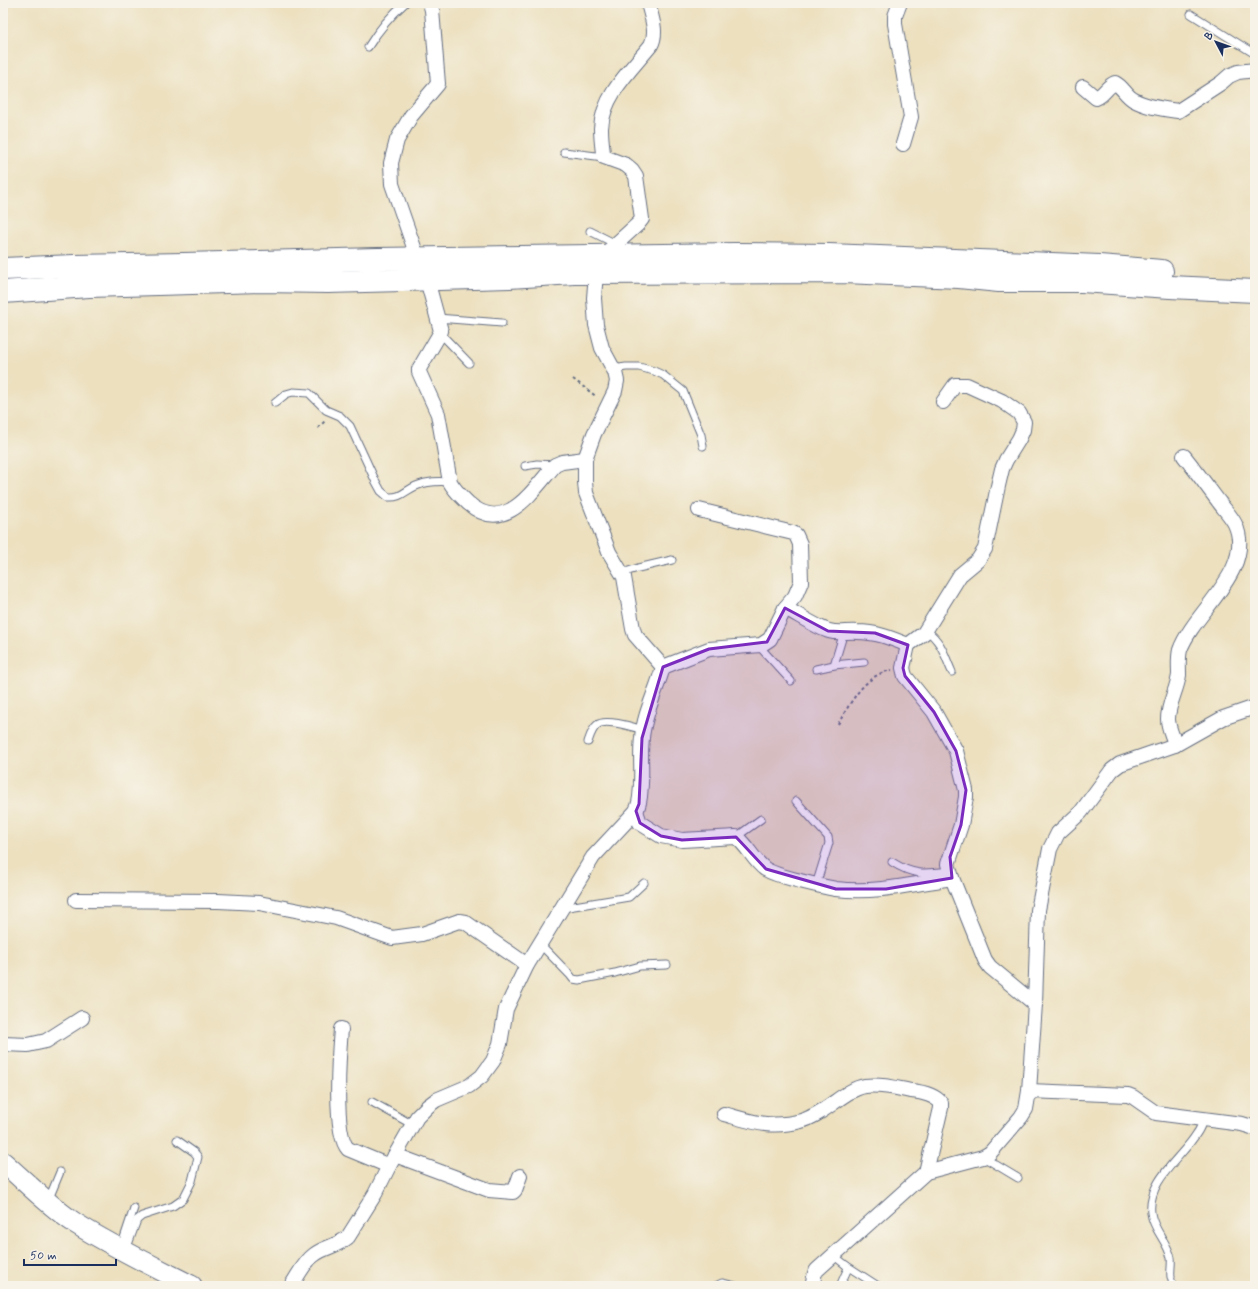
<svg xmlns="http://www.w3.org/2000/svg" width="1258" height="1289" font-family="Mynerve,sans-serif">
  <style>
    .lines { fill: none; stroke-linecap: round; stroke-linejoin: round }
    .lane-casing { stroke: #646d80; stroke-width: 9 }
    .street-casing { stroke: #646d80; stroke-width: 16 }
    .secondary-casing { stroke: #646d80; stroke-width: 22 }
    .highway-casing { stroke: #646d80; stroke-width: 24 }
    .path { stroke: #646d80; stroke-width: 2; stroke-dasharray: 3 3; stroke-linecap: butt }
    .lane { stroke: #fff; stroke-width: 7 }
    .street { stroke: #fff; stroke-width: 14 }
    .secondary { stroke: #fff; stroke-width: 20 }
    .highway { stroke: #fff; stroke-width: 22 }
    .marked { fill: #7b2cbf; fill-opacity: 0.2; stroke: #7b2cbf; stroke-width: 3; stroke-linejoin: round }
  </style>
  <rect width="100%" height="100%" fill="#f7f3e8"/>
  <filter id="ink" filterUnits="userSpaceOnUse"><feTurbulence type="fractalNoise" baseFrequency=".025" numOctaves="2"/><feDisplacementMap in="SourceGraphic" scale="8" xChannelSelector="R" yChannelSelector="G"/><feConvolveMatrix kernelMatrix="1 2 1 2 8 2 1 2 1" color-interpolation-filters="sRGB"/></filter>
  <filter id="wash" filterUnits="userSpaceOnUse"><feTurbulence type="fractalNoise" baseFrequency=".012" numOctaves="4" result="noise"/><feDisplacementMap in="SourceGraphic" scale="16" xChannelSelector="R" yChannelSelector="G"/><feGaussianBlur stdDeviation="0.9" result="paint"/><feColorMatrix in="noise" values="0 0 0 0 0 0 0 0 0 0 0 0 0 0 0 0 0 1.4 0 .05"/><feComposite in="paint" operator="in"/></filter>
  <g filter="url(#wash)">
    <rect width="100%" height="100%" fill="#ece0bf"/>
  </g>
  <g filter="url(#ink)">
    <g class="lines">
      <defs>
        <g id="lane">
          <polyline points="1191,14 1255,54"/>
          <path d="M368,47C378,31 390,16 405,3"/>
          <polyline points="564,152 604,157"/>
          <polyline points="590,231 616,244"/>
          <polyline points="437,318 502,323"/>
          <polyline points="440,333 469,363"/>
          <polyline points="613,369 626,367 639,367 654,371 663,375 683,391 701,435 703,446"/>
          <path d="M275,403L286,394L293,392L309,393L326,410L340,416L350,426L375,480L381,491L388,497C402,498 404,491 416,486C428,481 438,481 450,482"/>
          <polyline points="525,466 537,464 554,465"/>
          <polyline points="622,573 638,568 672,560"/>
          <path d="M926,630C942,642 944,654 952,672"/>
          <polyline points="758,645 791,681"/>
          <polyline points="834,665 844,632"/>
          <polyline points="816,669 834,665 864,662"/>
          <path d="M588,742C590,736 592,729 597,725C605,718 633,727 643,730"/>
          <polyline points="796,801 828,837 829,843 816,885"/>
          <polyline points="736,837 761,819"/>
          <path d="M892,862C914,876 925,874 950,871"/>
          <polyline points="562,908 629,897 644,883"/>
          <polyline points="540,944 570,975 573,979 579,980 615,973 640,966 667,965"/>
          <polyline points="372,1102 413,1125"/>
          <polyline points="983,1157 1018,1178"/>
          <polyline points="48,1201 60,1172"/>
          <polyline points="121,1247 134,1208"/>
          <polyline points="126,1250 137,1220 142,1216 173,1206 183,1199 192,1181 198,1157 194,1152 177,1140"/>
          <polyline points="833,1255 847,1266 848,1268 840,1286"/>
          <polyline points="847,1266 878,1286"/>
          <path d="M1171,1277C1170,1271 1172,1263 1171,1258C1168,1242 1153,1230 1151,1213C1147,1180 1182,1158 1197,1133C1200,1129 1202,1123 1203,1119"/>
          <polyline points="1172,1282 1174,1286"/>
          <polyline points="716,1286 722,1283 735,1286"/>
        </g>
        <g id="street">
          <polyline points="900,3 895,16 895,24 911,117 903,144"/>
          <path d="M1083,87L1096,98C1104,95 1107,86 1115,83C1123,87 1126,96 1134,100C1146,107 1164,109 1178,111L1221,83L1229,76L1238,72L1255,70"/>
          <path d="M604,255L638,224L642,219L636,176L632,170L626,165L604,157L603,153C602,145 601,136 601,128C603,95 631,70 651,45C658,32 651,16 648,3"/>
          <polyline points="418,259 392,184 391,163 397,140 411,116 438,84 432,10 430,3"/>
          <path d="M427,280L441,331L439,335L419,369V372L438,414L450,482C455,491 461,496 468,503C505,536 532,491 555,465L562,462L585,459"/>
          <polyline points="943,402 955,385 967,385 1002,401 1019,413 1024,422 1023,430 1019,439 1006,460 1002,469 998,486 985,549 978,560 960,575 924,633 908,645 903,668 905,676 934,712 956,751 966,790 966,797 961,825 948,864 952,878 985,960 990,967 1035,1004"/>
          <path d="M785,608C797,614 818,628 829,631C839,634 848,631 857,632C876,632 891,638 908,645"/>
          <polyline points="663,667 709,649 761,645 770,639 785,608 795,596 801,582 800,544 796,535 793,533 699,510"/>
          <path d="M1175,745C1173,736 1168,728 1168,719C1168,704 1177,690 1179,675C1179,666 1178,658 1180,650C1194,611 1256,570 1235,524C1231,516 1224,509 1219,502C1207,486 1196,471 1184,456"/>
          <path d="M636,811L640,823L661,836L682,840L736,837C748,846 753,860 765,869C775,875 789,878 800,881C812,884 824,887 836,889C874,894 914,884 952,878"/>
          <polyline points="76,900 218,901 259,903 336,918 392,938 422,934 459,921 465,922 527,965"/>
          <path d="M341,1029C339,1052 333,1134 348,1149L389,1166"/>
          <polyline points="3,1044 28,1045 46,1041 82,1018"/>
          <polyline points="1029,1091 1128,1095 1133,1097 1156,1113 1242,1124 1255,1128"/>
          <path d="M724,1114C753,1122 770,1129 801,1121C824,1115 845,1089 865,1086C880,1084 896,1088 911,1091C921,1092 934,1094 941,1103V1108L926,1172"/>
          <polyline points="395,1155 489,1190 513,1192 515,1190 520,1176"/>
          <path d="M291,1286C298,1276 304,1262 314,1255C324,1247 338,1246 348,1237L375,1194L389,1166L417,1117L428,1106L436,1100L469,1086L482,1076L493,1061L500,1044L506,1009L527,965L593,857L636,811C641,802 640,794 641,784C642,769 640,753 642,738C644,713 657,690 663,667L635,635L633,629L624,577L609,552L586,493L585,482V459L594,434L615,391L617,381L615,372L602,348L596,325L594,298L596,273"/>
          <polyline points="812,1286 815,1273 817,1270 926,1172 983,1157 990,1153 1021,1117 1026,1109 1029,1091 1035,1004 1038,910 1050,849 1058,833 1081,812 1112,770 1120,764 1175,745 1223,718 1255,707"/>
        </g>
        <path id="secondary" d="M3,1162C26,1182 50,1207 75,1223C113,1247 153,1266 192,1286"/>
        <g id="highway">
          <polyline points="3,269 74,266 184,264 378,259 735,254 829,255 979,261 1099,266 1162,271"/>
          <polyline points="3,292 89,286 261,281 328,282 439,279 509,277 574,273 845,272 959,277 999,281 1082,281 1170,287 1255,291"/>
        </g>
      </defs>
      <use href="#lane" class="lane-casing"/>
      <use href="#street" class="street-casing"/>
      <use href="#secondary" class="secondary-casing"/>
      <use href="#highway" class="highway-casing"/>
      <g class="path">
        <polyline points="573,379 597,397"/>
        <polyline points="318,428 326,420"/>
        <path d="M838,724C851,702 864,675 892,670"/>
      </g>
      <use href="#lane" class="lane"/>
      <use href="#street" class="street"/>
      <use href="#secondary" class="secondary"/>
      <use href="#highway" class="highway"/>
    </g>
  </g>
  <path class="marked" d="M785,608L828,631L875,633L908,645L903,668L905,676L934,712L956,751L966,790L961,825L950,857L952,878L886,889H836L766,869L736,837L682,840L661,836L640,823L636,811L639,804L642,738L663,667L709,649L767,642Z"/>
  <rect width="1258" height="1289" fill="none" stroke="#f7f3e8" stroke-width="16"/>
  <g transform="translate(1216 42) rotate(311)" stroke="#f7f3e8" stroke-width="3" paint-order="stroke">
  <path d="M0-3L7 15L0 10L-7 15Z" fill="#1b2f5e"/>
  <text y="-6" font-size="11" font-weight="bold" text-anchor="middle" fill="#1b2f5e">B</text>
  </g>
  <path d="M24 1259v6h92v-6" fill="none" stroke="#1b2f5e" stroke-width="2"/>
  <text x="30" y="1259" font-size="12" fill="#1b2f5e" stroke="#f7f3e8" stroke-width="3" paint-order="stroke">50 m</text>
</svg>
